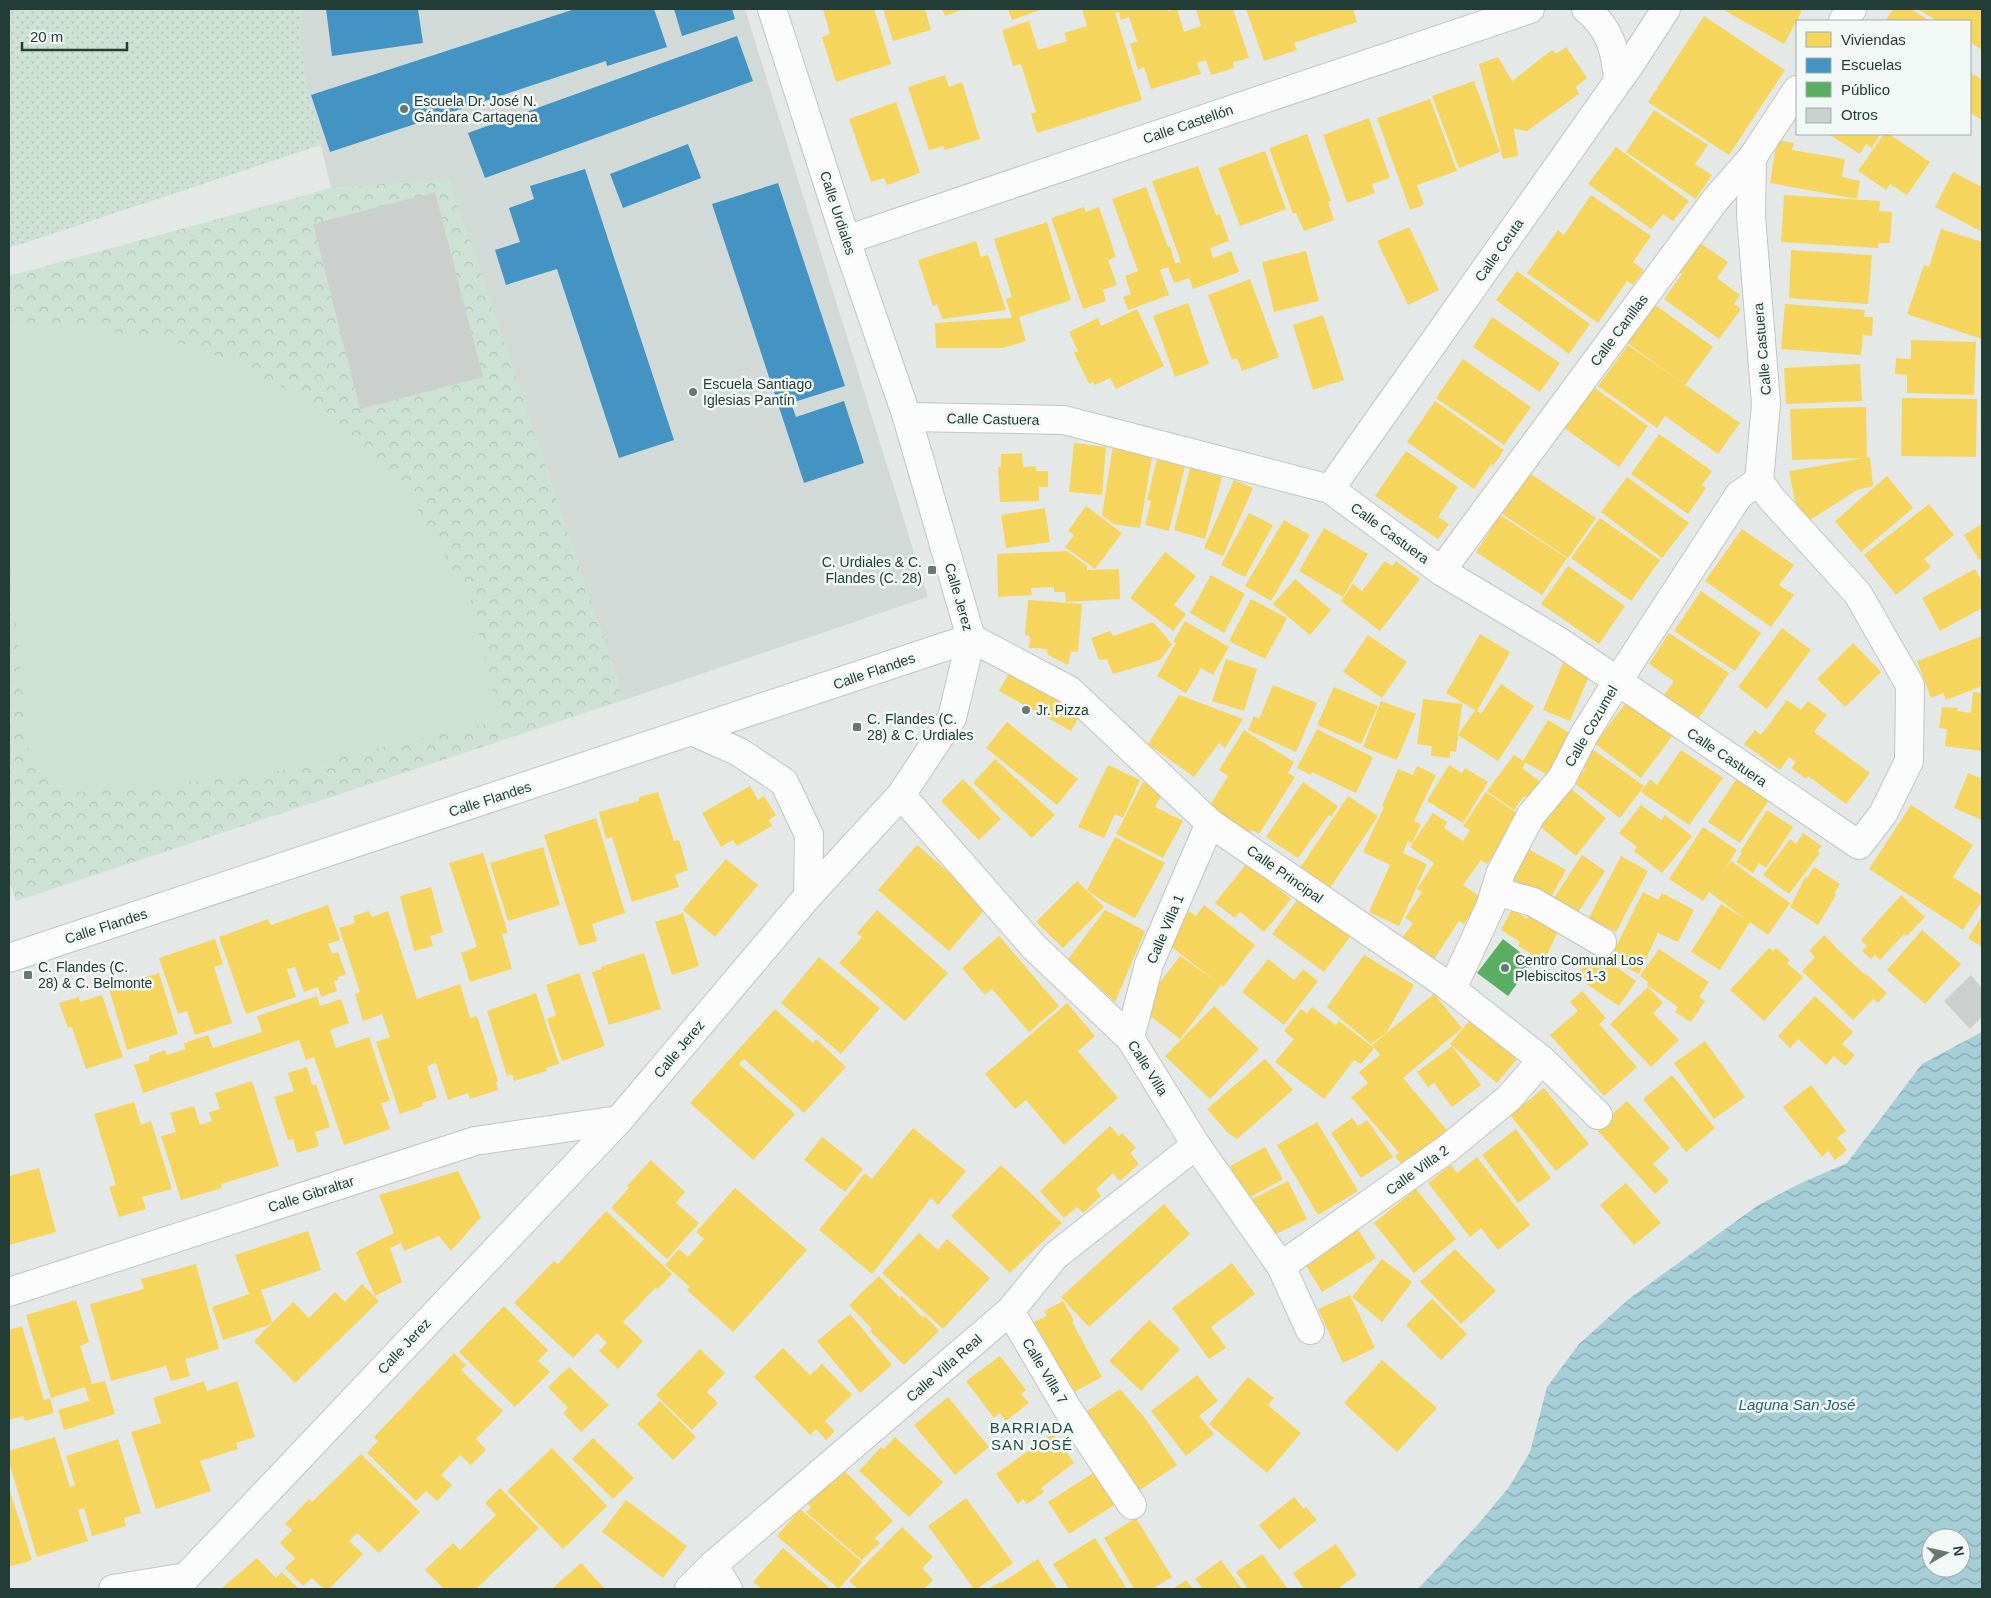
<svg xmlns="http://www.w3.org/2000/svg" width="1991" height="1598" font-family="Helvetica,sans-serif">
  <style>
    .built { fill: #d2dad7 }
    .grass { fill: url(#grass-dots) }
    .forest { fill: url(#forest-crowns) }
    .pitch { fill: #cde2d4 }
    .water { fill: url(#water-waves); fill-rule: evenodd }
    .homes { fill: #f6d55c }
    .schools { fill: #4393c3 }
    .public { fill: #5aae61 }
    .building { fill: #cbd0ce }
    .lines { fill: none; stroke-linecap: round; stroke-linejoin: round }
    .street-casing { stroke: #c1c6c4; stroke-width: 30 }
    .street { stroke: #fbfcfb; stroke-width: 28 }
    .poi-dot { fill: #667974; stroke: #f2f8f5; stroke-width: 2 }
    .labels { text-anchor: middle; stroke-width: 5; stroke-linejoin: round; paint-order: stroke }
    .poi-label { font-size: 14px; fill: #223c36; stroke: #f2f8f5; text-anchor: start }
    .street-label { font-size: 14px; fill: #223c36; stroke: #f2f8f5 }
    .water-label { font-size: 15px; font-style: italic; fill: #1f6475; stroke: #f2f8f5 }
    .neighbourhood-label { font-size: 15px; letter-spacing: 1px; fill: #1f4d44; stroke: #f2f8f5 }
  </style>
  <defs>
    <pattern id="grass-dots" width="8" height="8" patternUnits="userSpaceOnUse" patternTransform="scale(1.25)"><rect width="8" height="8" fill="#cde2d4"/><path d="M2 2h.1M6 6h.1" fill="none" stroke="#b0c3b7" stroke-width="1.8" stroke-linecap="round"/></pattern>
    <pattern id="forest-crowns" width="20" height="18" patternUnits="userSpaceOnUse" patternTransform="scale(1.25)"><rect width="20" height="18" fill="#cde2d4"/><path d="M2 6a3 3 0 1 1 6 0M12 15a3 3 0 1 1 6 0" fill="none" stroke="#b0c3b7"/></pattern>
    <pattern id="water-waves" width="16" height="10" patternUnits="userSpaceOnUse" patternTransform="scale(1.25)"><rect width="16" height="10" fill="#a6ced6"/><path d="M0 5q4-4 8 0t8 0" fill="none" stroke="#87a8ae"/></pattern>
  </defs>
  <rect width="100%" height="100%" fill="#e4e9e7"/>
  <polygon class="built" points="300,9 745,9 928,597 624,700 449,180 331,188 304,74"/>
  <polygon class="grass" points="9,9 300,9 304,74 321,145 9,248"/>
  <polygon class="forest" points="449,179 624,700 16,901 9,880 9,276 331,188"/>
  <polygon class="pitch" points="9,325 90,328 197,346 309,400 403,485 470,598 500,721 255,776 79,792 52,788 29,755 9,553"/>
  <path class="water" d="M1982,1032V1589H1418L1480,1522L1509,1487L1530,1452L1547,1387L1579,1344L1630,1298L1757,1206L1799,1184L1847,1163L1922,1064ZM1931,1538H1961V1568H1931Z"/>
  <g class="homes">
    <polygon points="823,9 874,9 891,64 836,82 822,37 830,34"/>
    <polygon points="883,9 925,9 931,30 893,41"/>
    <polygon points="942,9 964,9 945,16"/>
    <polygon points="1008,9 1043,9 1012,20"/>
    <polygon points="1082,9 1167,9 1168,11 1177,9 1184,32 1201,26 1196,9 1233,9 1249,58 1233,62 1234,68 1211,75 1206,60 1197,63 1201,74 1151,89 1144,67 1138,70 1130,44 1137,41 1129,17 1121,20 1119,12 1115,13 1142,100 1037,133 1031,114 1036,112 1021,64 1013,66 1002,30 1029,21 1038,50 1067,41 1064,33 1087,26"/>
    <polygon points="1246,9 1353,9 1357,22 1294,43 1297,50 1264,61"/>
    <polygon points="1722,9 1797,9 1802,11 1784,44"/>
    <polygon points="1893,9 1911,9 1930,21 1885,21"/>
    <polygon points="1918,9 1982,9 1982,50 1970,42 1970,21 1937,21"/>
    <polygon points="1704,16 1785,70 1729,155 1648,102"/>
    <polygon points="1566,47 1587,78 1576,87 1579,94 1527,131 1514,129 1518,156 1503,159 1479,64 1498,57 1512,81 1552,50 1556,54"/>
    <polygon points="1970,72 1982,80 1982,120 1970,113"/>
    <polygon points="945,75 949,87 962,82 980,139 945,150 943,146 929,150 908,87"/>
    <polygon points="1474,81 1500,152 1459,168 1432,96"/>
    <polygon points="1430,99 1457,171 1417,185 1424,205 1410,210 1377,118"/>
    <polygon points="896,102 920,173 887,185 884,178 871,182 849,119"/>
    <polygon points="1654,110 1708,145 1695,164 1712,175 1696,199 1626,152"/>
    <polygon points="1369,118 1390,178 1372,184 1375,193 1347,203 1323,135"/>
    <polygon points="1307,134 1331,201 1328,202 1334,220 1304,231 1296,213 1293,214 1269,148"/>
    <polygon points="1828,134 1880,134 1872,148 1866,144 1860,154"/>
    <polygon points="1884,134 1889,134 1930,162 1907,195 1890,184 1886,190 1858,171"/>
    <polygon points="1777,140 1794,143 1792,150 1845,159 1842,177 1860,181 1857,199 1770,183"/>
    <polygon points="1616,147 1689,201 1673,221 1663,214 1651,229 1588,184"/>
    <polygon points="1265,151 1286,209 1240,226 1218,168"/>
    <polygon points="1198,166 1216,215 1220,214 1229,241 1210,248 1213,258 1231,251 1239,272 1193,289 1189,278 1174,283 1168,267 1160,270 1169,295 1128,310 1123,297 1131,294 1125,276 1138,271 1112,199 1146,187 1168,247 1170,246 1175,263 1181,262 1152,181"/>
    <polygon points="1953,172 1982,187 1982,232 1935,207"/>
    <polygon points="1591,195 1651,236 1633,262 1644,270 1633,285 1627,281 1598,323 1527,273 1558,230 1564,235"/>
    <polygon points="1784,195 1880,201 1879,211 1892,212 1890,243 1879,243 1878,248 1781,242"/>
    <polygon points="1084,207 1086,212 1099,207 1116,257 1108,260 1117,285 1103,290 1106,301 1083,309 1051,218"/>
    <polygon points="1047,222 1071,300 1019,317 1026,341 1003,348 936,348 935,323 1012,318 1006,299 1012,297 994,239"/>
    <polygon points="1409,227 1439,290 1408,305 1377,241"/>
    <polygon points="1941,229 1982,242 1982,339 1907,314 1924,265 1929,267"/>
    <polygon points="976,241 981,257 988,255 1006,310 942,319 937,304 933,306 918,260"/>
    <polygon points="1700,243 1728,262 1717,278 1740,295 1734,304 1741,309 1719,339 1664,299 1682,274 1679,272"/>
    <polygon points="1791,250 1872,255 1868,304 1789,298"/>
    <polygon points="1306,251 1319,301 1274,312 1262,262"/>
    <polygon points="1517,271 1590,324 1569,354 1496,300"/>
    <polygon points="1250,279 1279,357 1242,371 1237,358 1232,360 1208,295"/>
    <polygon points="1188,303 1209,364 1175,377 1153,316"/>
    <polygon points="1654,304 1713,347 1685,385 1626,342"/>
    <polygon points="1785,304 1865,310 1864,317 1873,317 1872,336 1863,335 1861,355 1781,349"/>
    <polygon points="1137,309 1164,366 1116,389 1110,378 1095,385 1093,382 1089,384 1074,353 1078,351 1069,332 1098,318 1101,326"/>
    <polygon points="1323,315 1344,380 1313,390 1293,325"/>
    <polygon points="1492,317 1560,363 1540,392 1473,347"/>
    <polygon points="1911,340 1976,342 1974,395 1907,393 1907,375 1895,374 1896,358 1911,359"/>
    <polygon points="1628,345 1740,423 1718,454 1665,416 1657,428 1598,386"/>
    <polygon points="1463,359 1531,407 1504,445 1436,398"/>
    <polygon points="1860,364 1862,401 1786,404 1784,368"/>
    <polygon points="1589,384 1648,426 1619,467 1560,425"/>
    <polygon points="1902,398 1977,399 1976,457 1901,456"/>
    <polygon points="1435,401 1504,450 1493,466 1491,464 1474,489 1407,442"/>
    <polygon points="1866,407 1867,458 1792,460 1790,409"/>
    <polygon points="1659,434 1712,471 1702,485 1706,488 1688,514 1631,474"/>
    <polygon points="1074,443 1106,447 1102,495 1069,492"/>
    <polygon points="1113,445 1153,451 1140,528 1114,524 1102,515"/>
    <polygon points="1406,451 1458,487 1438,517 1449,524 1438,539 1375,496"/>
    <polygon points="1022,453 1023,467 1036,466 1036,471 1048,471 1048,487 1039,487 1039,501 1000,502 998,467 1001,467 1001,454"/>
    <polygon points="1870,457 1873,486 1857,490 1807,522 1795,501 1789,471"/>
    <polygon points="1157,459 1185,466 1169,531 1145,525 1151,501 1147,500"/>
    <polygon points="1190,468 1222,477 1205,539 1174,530"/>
    <polygon points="1525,470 1596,518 1568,558 1498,511"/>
    <polygon points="1887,476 1913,508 1861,552 1835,521"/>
    <polygon points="1627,477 1689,523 1662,558 1601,512"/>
    <polygon points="1234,480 1253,488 1223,556 1204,548"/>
    <polygon points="1929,504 1954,535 1924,559 1931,567 1896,595 1864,555"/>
    <polygon points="1086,506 1122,533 1095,569 1065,547 1074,535 1068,531"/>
    <polygon points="1045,508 1050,542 1006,548 1001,515"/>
    <polygon points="1249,513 1273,525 1245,577 1221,565"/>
    <polygon points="1500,515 1567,558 1542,595 1476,552"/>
    <polygon points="1600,518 1660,560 1631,601 1571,558"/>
    <polygon points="1284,520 1310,535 1271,601 1245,586"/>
    <polygon points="1982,524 1982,558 1979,560 1964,535"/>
    <polygon points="1324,528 1368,554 1343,597 1299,571"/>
    <polygon points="1742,529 1794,565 1779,585 1794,595 1771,627 1705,581"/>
    <polygon points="1067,551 1087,566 1087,570 1119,569 1120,599 1066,602 1065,592 1054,592 1054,587 1031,588 1032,595 998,597 997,554"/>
    <polygon points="1165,552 1196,576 1174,605 1186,614 1173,631 1130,598"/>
    <polygon points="1385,561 1392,566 1396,561 1420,579 1380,631 1341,601 1353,584 1362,591"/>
    <polygon points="1568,566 1625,606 1599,644 1541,604"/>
    <polygon points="1975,569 1982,582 1982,608 1940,631 1922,598"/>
    <polygon points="1211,575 1245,594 1224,633 1190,613"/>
    <polygon points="1295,579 1331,610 1310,635 1273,604"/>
    <polygon points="1701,591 1761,633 1735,671 1674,631"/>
    <polygon points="1251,599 1287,618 1265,659 1229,641"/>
    <polygon points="1028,600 1082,604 1078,652 1071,651 1068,665 1048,655 1047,649 1029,648 1030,636 1025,635"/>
    <polygon points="1185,621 1229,647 1213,675 1201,668 1186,693 1157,676 1176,643 1173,642"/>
    <polygon points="1153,622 1172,644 1160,660 1113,674 1107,659 1099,660 1091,638 1110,631 1113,636"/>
    <polygon points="1782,628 1811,650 1767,709 1738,687"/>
    <polygon points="1669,633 1729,673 1699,718 1664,695 1674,681 1649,664"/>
    <polygon points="1480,634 1510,652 1477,711 1481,714 1501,684 1534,706 1498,761 1458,735 1475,710 1446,693"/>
    <polygon points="1368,635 1407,662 1382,698 1343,672"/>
    <polygon points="1982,636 1982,686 1946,700 1943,693 1931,698 1917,661"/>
    <polygon points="1853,643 1881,672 1845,707 1817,679"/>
    <polygon points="1226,659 1257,669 1244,711 1212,701"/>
    <polygon points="1563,663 1590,674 1570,721 1543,710"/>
    <polygon points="1013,666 1085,706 1071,731 999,691"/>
    <polygon points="1273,685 1317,703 1296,752 1248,730 1254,716 1259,719"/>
    <polygon points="1334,687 1378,706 1361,744 1317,725"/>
    <polygon points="1973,692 1982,693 1982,751 1945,746 1947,729 1939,728 1942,707 1958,708 1957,711 1971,713"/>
    <polygon points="1179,695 1243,719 1225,748 1219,743 1194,777 1148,744"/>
    <polygon points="1423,699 1462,704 1456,752 1450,751 1450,758 1431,756 1432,746 1417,744"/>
    <polygon points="1787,700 1801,710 1808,701 1827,715 1814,732 1870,773 1846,804 1808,776 1806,779 1791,768 1796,762 1789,757 1780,770 1744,744 1755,730 1761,735"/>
    <polygon points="1381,701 1416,714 1397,760 1363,747"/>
    <polygon points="1627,701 1673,735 1641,778 1595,744"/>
    <polygon points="1548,720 1573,735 1549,776 1523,761"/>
    <polygon points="1007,722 1078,779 1057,805 986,748"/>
    <polygon points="1317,729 1373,757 1356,793 1312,772 1311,775 1297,768"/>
    <polygon points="1244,730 1294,762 1288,773 1295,777 1259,834 1252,830 1249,833 1209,807 1228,776 1219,770"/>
    <polygon points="1591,748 1644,786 1620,818 1574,783 1585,769 1579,764"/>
    <polygon points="1681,750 1723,778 1689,825 1641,792 1650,779 1657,785"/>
    <polygon points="1514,755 1526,763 1522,768 1542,783 1529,800 1524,796 1514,810 1487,791"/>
    <polygon points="995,759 1055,815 1032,838 973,783"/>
    <polygon points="1108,765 1140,780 1123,818 1115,814 1104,838 1078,827"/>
    <polygon points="1449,765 1462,773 1465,768 1488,782 1463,823 1427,801"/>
    <polygon points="1417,766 1436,775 1414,821 1421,824 1412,843 1408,841 1403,853 1427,864 1399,926 1369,912 1390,865 1363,852 1384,807 1382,806 1398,769 1413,775"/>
    <polygon points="1968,773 1982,779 1982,820 1954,808"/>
    <polygon points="1739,775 1771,797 1740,843 1708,822"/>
    <polygon points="963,779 1001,819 979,840 941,801"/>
    <polygon points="1143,782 1163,792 1155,807 1183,821 1163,858 1116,834"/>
    <polygon points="1303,782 1338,806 1331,817 1329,815 1298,858 1266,837"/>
    <polygon points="750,786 758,800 764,796 776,815 769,820 772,826 737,846 733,840 721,847 702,813"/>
    <polygon points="1568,786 1606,818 1576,856 1537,824"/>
    <polygon points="658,792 674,841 679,840 688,870 675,875 679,887 632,902 612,837 606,839 599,812 639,801 639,797"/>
    <polygon points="1486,792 1520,815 1487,864 1481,860 1463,885 1482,898 1464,924 1459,921 1434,959 1402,938 1413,923 1405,918 1422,892 1417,889 1434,863 1410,847 1433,813 1447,822 1444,828 1463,841 1470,830 1463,826"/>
    <polygon points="1348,796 1378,816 1330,888 1300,868"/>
    <polygon points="1641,805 1661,820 1665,815 1692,836 1662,873 1634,851 1637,847 1619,833"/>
    <polygon points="1911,805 1973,845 1953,877 1982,896 1982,901 1963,930 1869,869"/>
    <polygon points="1767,810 1793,827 1766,868 1759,863 1753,873 1736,862 1742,853 1740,852"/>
    <polygon points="596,818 625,913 592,924 597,941 579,946 544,835"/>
    <polygon points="1703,827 1737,850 1720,876 1731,861 1790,903 1768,935 1750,922 1720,970 1691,952 1721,904 1747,920 1709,892 1703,901 1669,879"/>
    <polygon points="1803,833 1822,846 1817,851 1820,853 1789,894 1763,875 1790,839 1796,844"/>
    <polygon points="1115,837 1165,863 1135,918 1101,900 1087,890"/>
    <polygon points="917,845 988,906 949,951 878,890"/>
    <polygon points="1523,846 1566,870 1550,899 1507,881"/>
    <polygon points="543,847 560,905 508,921 490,863"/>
    <polygon points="483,853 508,933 502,934 512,969 470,982 461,953 477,947 449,863"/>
    <polygon points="1582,855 1605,871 1575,917 1552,901"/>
    <polygon points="1621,856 1648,871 1616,932 1604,926 1601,931 1586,923"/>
    <polygon points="726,859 758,885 715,937 683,910"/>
    <polygon points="1247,863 1291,899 1264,932 1240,912 1235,918 1215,903"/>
    <polygon points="1814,867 1840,884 1834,894 1836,895 1818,925 1790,907 1805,877 1807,878"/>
    <polygon points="1077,881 1104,907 1063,948 1036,922"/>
    <polygon points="431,887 443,932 430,936 433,946 414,951 400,896"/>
    <polygon points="1643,892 1658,900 1662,893 1694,910 1678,942 1658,933 1639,974 1610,959"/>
    <polygon points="1901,895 1925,917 1907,936 1904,934 1880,960 1875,955 1871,959 1862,951 1867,946 1861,940"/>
    <polygon points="1298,899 1350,937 1324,972 1272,934"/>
    <polygon points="328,905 340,940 328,944 332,954 338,952 346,974 338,977 338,980 334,981 337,991 321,997 318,987 304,992 295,967 287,969 296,997 246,1014 219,937 268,919 271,925"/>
    <polygon points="1204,905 1255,945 1223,987 1221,985 1180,1039 1140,1008 1180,956 1217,982 1165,942 1189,911 1196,916"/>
    <polygon points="1512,909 1527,919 1532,911 1560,928 1544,961 1518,946 1520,942 1501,930"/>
    <polygon points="877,910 948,973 905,1021 839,963 862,937 857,933"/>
    <polygon points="1105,910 1145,931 1115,1002 1068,959"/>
    <polygon points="369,911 372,917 388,911 417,999 460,984 470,1018 477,1016 498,1081 496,1082 498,1090 470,1099 468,1093 448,1100 436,1063 427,1066 437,1098 422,1103 423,1106 400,1114 376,1042 390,1037 382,1014 363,1021 355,994 360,992 339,928 355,923 353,916"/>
    <polygon points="683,913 699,966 672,975 655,922"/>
    <polygon points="1982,916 1982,947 1968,938"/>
    <polygon points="1922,930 1961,964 1925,1004 1887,970"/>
    <polygon points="1824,935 1835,946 1835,947 1864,974 1865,973 1887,993 1878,1003 1873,999 1853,1020 1802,971 1815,957 1809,951"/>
    <polygon points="999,936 1059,1006 1029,1032 992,989 985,995 962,968"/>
    <polygon points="215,939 223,964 214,967 232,1023 195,1035 187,1011 178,1014 159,958"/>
    <polygon points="1769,948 1773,951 1776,948 1790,960 1787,963 1803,977 1764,1021 1730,990"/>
    <polygon points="1659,949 1709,982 1699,997 1705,1001 1691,1022 1675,1012 1678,1007 1647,985 1648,982 1640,976"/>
    <polygon points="1594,951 1636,981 1619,1006 1576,977"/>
    <polygon points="644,953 661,1009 609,1025 592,972 602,969 601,967"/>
    <polygon points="1364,955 1414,985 1386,1033 1371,1044 1327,1007"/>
    <polygon points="819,957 880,1008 841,1054 781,1003"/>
    <polygon points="1268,959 1294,980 1303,969 1318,981 1284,1025 1242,992"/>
    <polygon points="159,973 178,1034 127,1050 109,989"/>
    <polygon points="579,973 605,1046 562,1061 547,1019 556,1015 546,985"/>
    <polygon points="1648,987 1663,1003 1653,1013 1679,1040 1651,1067 1610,1024"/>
    <polygon points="1582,991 1606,1018 1599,1024 1637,1067 1604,1096 1550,1035 1578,1011 1570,1002"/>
    <polygon points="536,993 559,1064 546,1068 547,1071 514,1081 512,1074 507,1076 487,1011"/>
    <polygon points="1434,994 1462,1028 1403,1078 1447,1130 1403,1166 1395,1156 1399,1153 1351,1097 1368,1083 1359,1072 1380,1055 1372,1045"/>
    <polygon points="102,995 123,1057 86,1069 72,1027 68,1028 59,1003 79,997 80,1002"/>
    <polygon points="317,996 320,1006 341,999 349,1023 330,1030 336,1048 369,1037 390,1101 381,1103 390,1129 344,1145 314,1057 306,1060 299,1040 143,1093 134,1065 150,1060 149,1056 165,1050 167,1055 185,1049 184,1043 208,1035 213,1048 262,1032 257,1016"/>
    <polygon points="1815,996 1853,1032 1842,1044 1855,1055 1845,1066 1834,1056 1826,1065 1798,1039 1790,1048 1778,1036"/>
    <polygon points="1067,1003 1095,1036 1078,1051 1118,1098 1064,1145 1026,1100 1015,1109 985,1074"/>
    <polygon points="1214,1006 1259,1049 1210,1099 1165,1056"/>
    <polygon points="1312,1007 1336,1025 1339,1021 1374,1048 1361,1064 1354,1060 1324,1099 1275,1062 1294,1039 1284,1031 1301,1009 1307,1013"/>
    <polygon points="775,1009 813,1043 816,1039 846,1067 804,1113 744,1059 739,1064 795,1114 753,1160 690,1103"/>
    <polygon points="1474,1015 1524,1051 1497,1083 1450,1044"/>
    <polygon points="1705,1041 1745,1097 1714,1119 1674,1063"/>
    <polygon points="1452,1046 1481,1085 1452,1107 1434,1083 1428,1087 1417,1072"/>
    <polygon points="1265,1059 1293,1090 1237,1139 1228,1133 1207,1109"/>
    <polygon points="307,1067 312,1085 316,1084 330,1127 315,1132 319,1146 297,1153 293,1139 288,1140 274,1097 294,1091 288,1073"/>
    <polygon points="1672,1075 1715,1128 1686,1152 1643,1099"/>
    <polygon points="252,1081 279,1166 221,1184 222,1188 181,1200 161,1136 176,1132 170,1113 194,1106 200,1125 212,1121 209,1112 220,1109 215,1093"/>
    <polygon points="1811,1085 1846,1131 1837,1138 1847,1150 1835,1160 1828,1151 1822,1157 1783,1107"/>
    <polygon points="1544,1088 1589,1144 1556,1171 1510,1115"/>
    <polygon points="1627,1101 1670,1148 1653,1164 1669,1181 1655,1194 1596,1129"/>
    <polygon points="134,1102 141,1125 151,1121 172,1189 142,1197 146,1209 119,1217 109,1187 116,1185 94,1114"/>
    <polygon points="1352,1118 1358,1126 1367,1120 1393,1157 1361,1178 1331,1133"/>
    <polygon points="1317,1122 1358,1191 1318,1215 1277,1145"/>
    <polygon points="1110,1126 1119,1136 1122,1133 1136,1148 1130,1153 1139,1164 1120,1181 1113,1173 1096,1189 1101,1196 1083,1213 1077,1207 1064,1218 1040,1191"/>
    <polygon points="913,1128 966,1171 938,1205 931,1198 872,1274 819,1230 865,1173 872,1179"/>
    <polygon points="1516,1129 1551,1178 1518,1203 1482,1155"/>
    <polygon points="822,1137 863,1169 845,1192 804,1160"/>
    <polygon points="1265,1147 1283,1179 1247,1199 1230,1166"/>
    <polygon points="1477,1157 1530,1225 1498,1250 1481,1228 1470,1237 1428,1183 1451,1165 1457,1173"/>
    <polygon points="651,1160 685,1192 676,1203 699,1223 667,1259 611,1208 629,1188 627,1186"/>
    <polygon points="1001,1165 1062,1223 1010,1273 951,1216"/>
    <polygon points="39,1168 56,1232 9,1245 9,1176"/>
    <polygon points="458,1171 481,1217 451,1251 439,1236 404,1251 401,1243 390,1248 402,1282 375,1296 356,1252 394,1233 379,1195"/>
    <polygon points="1288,1181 1307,1219 1268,1238 1248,1201"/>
    <polygon points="1626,1183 1661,1223 1634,1245 1600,1205"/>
    <polygon points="735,1188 807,1250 733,1332 687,1290 690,1287 665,1265 679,1249 688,1257 704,1239 696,1232"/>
    <polygon points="1416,1189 1456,1239 1414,1273 1374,1223"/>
    <polygon points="1164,1204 1190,1234 1089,1327 1061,1297"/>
    <polygon points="606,1211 672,1274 658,1289 656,1287 623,1322 643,1341 618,1369 599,1351 607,1343 597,1333 573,1358 514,1303 554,1261 558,1264"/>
    <polygon points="1357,1228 1376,1258 1322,1292 1303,1261"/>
    <polygon points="308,1231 321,1270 261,1290 272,1321 269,1325 223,1340 212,1307 249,1294 235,1255"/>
    <polygon points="919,1233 938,1250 947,1239 990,1278 943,1329 882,1273"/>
    <polygon points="1455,1249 1496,1291 1461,1324 1420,1282"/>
    <polygon points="1382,1259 1412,1282 1382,1322 1352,1297"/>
    <polygon points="1232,1263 1255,1294 1211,1327 1226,1348 1209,1359 1172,1308"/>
    <polygon points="196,1264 219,1349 185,1359 190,1376 171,1381 166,1366 111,1381 90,1304 144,1289 141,1279"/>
    <polygon points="879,1276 900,1298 902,1296 923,1318 925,1316 939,1331 904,1365 870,1331 872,1329 849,1305"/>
    <polygon points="362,1284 379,1301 295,1383 254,1341 293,1302 309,1318 335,1292 345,1302"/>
    <polygon points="1350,1295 1375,1348 1343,1363 1318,1309"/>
    <polygon points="1432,1299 1467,1334 1441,1360 1406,1325"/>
    <polygon points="76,1300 89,1342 80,1346 92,1384 105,1381 115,1414 64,1430 58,1410 89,1401 85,1387 51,1398 26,1315"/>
    <polygon points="1063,1301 1074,1321 1072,1322 1102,1377 1067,1396 1028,1325 1047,1316 1044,1311"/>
    <polygon points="504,1306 548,1350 538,1361 550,1372 515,1407 459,1352"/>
    <polygon points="850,1314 892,1365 860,1393 817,1341"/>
    <polygon points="1149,1320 1180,1349 1141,1391 1109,1361"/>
    <polygon points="22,1326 44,1400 50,1398 54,1413 25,1421 23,1416 9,1420 9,1330"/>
    <polygon points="783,1348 810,1375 822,1364 852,1395 825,1421 835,1431 826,1440 816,1429 810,1435 754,1377"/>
    <polygon points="700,1349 725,1373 707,1392 718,1403 692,1430 656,1395"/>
    <polygon points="454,1353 466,1365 461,1370 503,1411 476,1439 486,1450 471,1465 460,1455 441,1475 452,1485 437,1501 426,1491 416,1501 367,1453 378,1441 374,1437"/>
    <polygon points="1000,1356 1026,1390 1021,1394 1029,1403 1006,1421 1000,1413 994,1418 966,1381"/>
    <polygon points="1382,1360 1437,1408 1397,1452 1344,1403"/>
    <polygon points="569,1367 609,1405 581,1432 563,1413 568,1408 548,1387"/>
    <polygon points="1197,1375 1218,1401 1199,1416 1214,1434 1186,1456 1151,1411"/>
    <polygon points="1248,1377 1274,1398 1268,1405 1301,1433 1267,1473 1209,1424"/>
    <polygon points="204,1381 207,1391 237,1381 255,1437 236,1443 238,1449 200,1461 211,1491 156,1509 131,1432 161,1423 153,1398"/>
    <polygon points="1120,1389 1144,1417 1177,1465 1134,1494 1081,1415"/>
    <polygon points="948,1397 989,1447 955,1475 914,1425"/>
    <polygon points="660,1401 696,1437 673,1460 637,1424"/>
    <polygon points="1053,1433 1074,1463 1041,1488 1044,1492 1027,1504 1023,1499 1018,1504 996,1474"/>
    <polygon points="55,1437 70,1487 75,1485 66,1456 118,1439 141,1513 124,1518 126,1526 92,1536 84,1508 78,1510 88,1541 37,1557 9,1462 9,1451"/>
    <polygon points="895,1437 943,1482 909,1517 859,1471 881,1447 884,1449"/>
    <polygon points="593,1438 634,1478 613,1499 572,1459"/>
    <polygon points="552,1448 607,1506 563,1549 507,1491"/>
    <polygon points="361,1454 420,1512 379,1553 357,1533 349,1541 363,1554 329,1589 324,1589 312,1578 303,1586 285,1568 295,1558 280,1543 292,1530 285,1524 309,1499 312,1502"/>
    <polygon points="841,1467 893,1521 875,1538 880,1543 862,1560 806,1512 811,1508 805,1501"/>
    <polygon points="1101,1468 1122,1500 1069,1534 1048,1502"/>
    <polygon points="9,1488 32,1560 9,1567"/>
    <polygon points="500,1488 539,1528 476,1589 444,1589 425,1570 453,1543 460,1550 496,1515 485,1503"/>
    <polygon points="1294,1497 1304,1509 1306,1507 1317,1520 1279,1550 1259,1525"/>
    <polygon points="966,1498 1013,1563 977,1589 974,1589 928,1526"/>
    <polygon points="626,1500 687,1546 663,1578 602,1532"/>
    <polygon points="800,1509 862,1562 839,1589 777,1536"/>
    <polygon points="1136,1518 1172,1577 1152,1589 1134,1589 1104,1538"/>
    <polygon points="902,1527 933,1557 922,1568 933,1580 924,1589 858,1589 849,1581"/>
    <polygon points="1095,1538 1127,1589 1069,1589 1053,1564"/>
    <polygon points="1336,1544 1357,1575 1337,1589 1304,1589 1293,1573"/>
    <polygon points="783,1548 831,1589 762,1589 753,1582"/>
    <polygon points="1262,1554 1288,1589 1248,1589 1236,1572"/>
    <polygon points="257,1558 276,1578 282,1572 299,1589 221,1589"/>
    <polygon points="1038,1559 1057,1589 988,1589 1000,1582 1001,1583"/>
    <polygon points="1221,1560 1242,1589 1203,1589 1195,1579"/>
    <polygon points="581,1563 605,1589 555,1589 554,1587"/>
    <polygon points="1186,1580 1193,1589 1173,1589"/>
  </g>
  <g class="schools">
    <polygon points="326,9 418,9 423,43 332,56"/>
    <polygon points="575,9 654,9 667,47 607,66 606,61 330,152 311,95"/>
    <polygon points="674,9 732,9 735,19 682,36"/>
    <polygon points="737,36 753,81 485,178 468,133"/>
    <polygon points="688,144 701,178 623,208 610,174"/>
    <polygon points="585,169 674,440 619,458 557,269 506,285 495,250 520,242 509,208 534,199 530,186"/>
    <polygon points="778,183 845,386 791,403 796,417 844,401 864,463 804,483 712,204"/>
  </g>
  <polygon class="public" points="1503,939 1533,962 1508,996 1477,973"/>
  <g class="building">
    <polygon points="435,192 483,377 360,409 313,224"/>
    <polygon points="1971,975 1982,988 1982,1017 1970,1029 1944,1001"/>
  </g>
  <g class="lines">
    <defs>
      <g id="street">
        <path d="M1586,9C1610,28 1616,51 1618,81"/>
        <polyline points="1843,21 1852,9"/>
        <polyline points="846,240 1530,9"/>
        <polyline points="907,417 1064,420 1330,489 1441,571 1560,642 1859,845 1883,814 1909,761 1910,685 1858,594 1771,498 1759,481 1766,404 1751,216 1752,158"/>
        <polyline points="1330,489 1631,63 1666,9"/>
        <polyline points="1441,571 1716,199 1752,158 1797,90"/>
        <polyline points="971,638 1069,690 1210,823 1444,983 1542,1060 1598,1115"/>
        <polyline points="694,732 739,752 784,782 809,835 808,896"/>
        <polyline points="901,795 1034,947 1130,1038 1196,1145 1281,1266 1310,1330"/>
        <polyline points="1495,891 1533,902 1602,942"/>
        <polyline points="9,958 971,638"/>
        <polyline points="1452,989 1490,907 1501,872 1531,815 1562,778 1584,735 1617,682 1739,495 1759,481"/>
        <polyline points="1130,1038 1149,964 1210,823"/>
        <polyline points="1281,1266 1447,1149 1509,1098 1542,1060"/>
        <polyline points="9,1292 475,1141 619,1120"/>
        <polyline points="1010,1311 1067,1408 1132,1505"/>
        <polyline points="713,1565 728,1589"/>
        <polyline points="113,1589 186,1577"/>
        <polyline points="171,1589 186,1577 619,1120 808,896 901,795 952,718 971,638 907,417 846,240 772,9"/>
        <polyline points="689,1589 713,1565 1010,1311 1055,1256 1196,1145"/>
      </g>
    </defs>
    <use href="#street" class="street-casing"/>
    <use href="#street" class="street"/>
  </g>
  <g class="poi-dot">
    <circle cx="404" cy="109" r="5"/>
    <circle cx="693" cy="392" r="5"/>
    <rect x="927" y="565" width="10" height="10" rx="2.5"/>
    <circle cx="1026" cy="710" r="5"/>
    <rect x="852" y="722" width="10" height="10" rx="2.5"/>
    <circle cx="1505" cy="968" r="5"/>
    <rect x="23" y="970" width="10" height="10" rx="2.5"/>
  </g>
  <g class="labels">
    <g class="poi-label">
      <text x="414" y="106">Escuela Dr. José N.<tspan x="414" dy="16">Gándara Cartagena</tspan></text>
      <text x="703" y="389">Escuela Santiago<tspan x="703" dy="16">Iglesias Pantín</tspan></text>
      <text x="922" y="567" text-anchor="end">C. Urdiales &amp; C.<tspan x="922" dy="16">Flandes (C. 28)</tspan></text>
      <text x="1036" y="715">Jr. Pizza</text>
      <text x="867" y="724">C. Flandes (C.<tspan x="867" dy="16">28) &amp; C. Urdiales</tspan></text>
      <text x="1515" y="965">Centro Comunal Los<tspan x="1515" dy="16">Plebiscitos 1-3</tspan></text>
      <text x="38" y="972">C. Flandes (C.<tspan x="38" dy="16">28) &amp; C. Belmonte</tspan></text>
    </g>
    <g class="street-label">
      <text transform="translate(1188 124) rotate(-19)" y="5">Calle Castellón</text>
      <text transform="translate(838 213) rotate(72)" y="5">Calle Urdiales</text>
      <text transform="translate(1499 250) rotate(-55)" y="5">Calle Ceuta</text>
      <text transform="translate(1619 330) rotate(-53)" y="5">Calle Canillas</text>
      <text transform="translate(1762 349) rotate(-95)" y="5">Calle Castuera</text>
      <text transform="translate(993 419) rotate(1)" y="5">Calle Castuera</text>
      <text transform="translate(1390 533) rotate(36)" y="5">Calle Castuera</text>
      <text transform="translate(959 597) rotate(74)" y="5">Calle Jerez</text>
      <text transform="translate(874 671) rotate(-19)" y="5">Calle Flandes</text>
      <text transform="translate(1591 726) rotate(-60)" y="5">Calle Cozumel</text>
      <text transform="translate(1727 757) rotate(34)" y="5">Calle Castuera</text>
      <text transform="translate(490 799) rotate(-18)" y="5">Calle Flandes</text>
      <text transform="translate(1285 874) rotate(35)" y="5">Calle Principal</text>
      <text transform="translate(106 926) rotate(-18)" y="5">Calle Flandes</text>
      <text transform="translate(1165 929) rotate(-67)" y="5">Calle Villa 1</text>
      <text transform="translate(679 1049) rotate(-50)" y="5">Calle Jerez</text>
      <text transform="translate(1148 1068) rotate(58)" y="5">Calle Villa</text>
      <text transform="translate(1417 1170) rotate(-36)" y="5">Calle Villa 2</text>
      <text transform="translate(311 1194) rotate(-18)" y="5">Calle Gibraltar</text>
      <text transform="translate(404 1346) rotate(-47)" y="5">Calle Jerez</text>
      <text transform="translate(944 1368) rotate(-41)" y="5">Calle Villa Real</text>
      <text transform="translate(1045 1371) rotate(59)" y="5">Calle Villa 7</text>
    </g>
    <g class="water-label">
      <text x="1797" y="1410">Laguna San José</text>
    </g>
    <g class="neighbourhood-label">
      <text x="1032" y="1433">BARRIADA<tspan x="1032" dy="17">SAN JOSÉ</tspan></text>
    </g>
  </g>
  <rect width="1991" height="1598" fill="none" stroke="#223c36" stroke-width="20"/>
  <rect x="1796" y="20" width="175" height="115" fill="#f2f8f5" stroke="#9fada9"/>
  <rect x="1806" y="32" width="25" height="15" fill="#f6d55c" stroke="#9fada9"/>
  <text x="1841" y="45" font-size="15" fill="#223c36">Viviendas</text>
  <rect x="1806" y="58" width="25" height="15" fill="#4393c3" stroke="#9fada9"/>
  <text x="1841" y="70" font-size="15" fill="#223c36">Escuelas</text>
  <rect x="1806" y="82" width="25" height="15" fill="#5aae61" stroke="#9fada9"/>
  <text x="1841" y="95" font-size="15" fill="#223c36">Público</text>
  <rect x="1806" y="108" width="25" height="15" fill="#cbd0ce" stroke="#9fada9"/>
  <text x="1841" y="120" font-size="15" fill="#223c36">Otros</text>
  <g transform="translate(1946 1553) rotate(81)"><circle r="24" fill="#f2f8f5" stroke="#9fada9"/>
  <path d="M0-4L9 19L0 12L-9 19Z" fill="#667974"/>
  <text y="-8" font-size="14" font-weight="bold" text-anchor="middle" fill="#223c36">N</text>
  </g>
  <path d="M22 42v8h105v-8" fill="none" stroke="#223c36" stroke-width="2.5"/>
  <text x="30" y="42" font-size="15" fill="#223c36" stroke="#f2f8f5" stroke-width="4" paint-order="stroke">20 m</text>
</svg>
